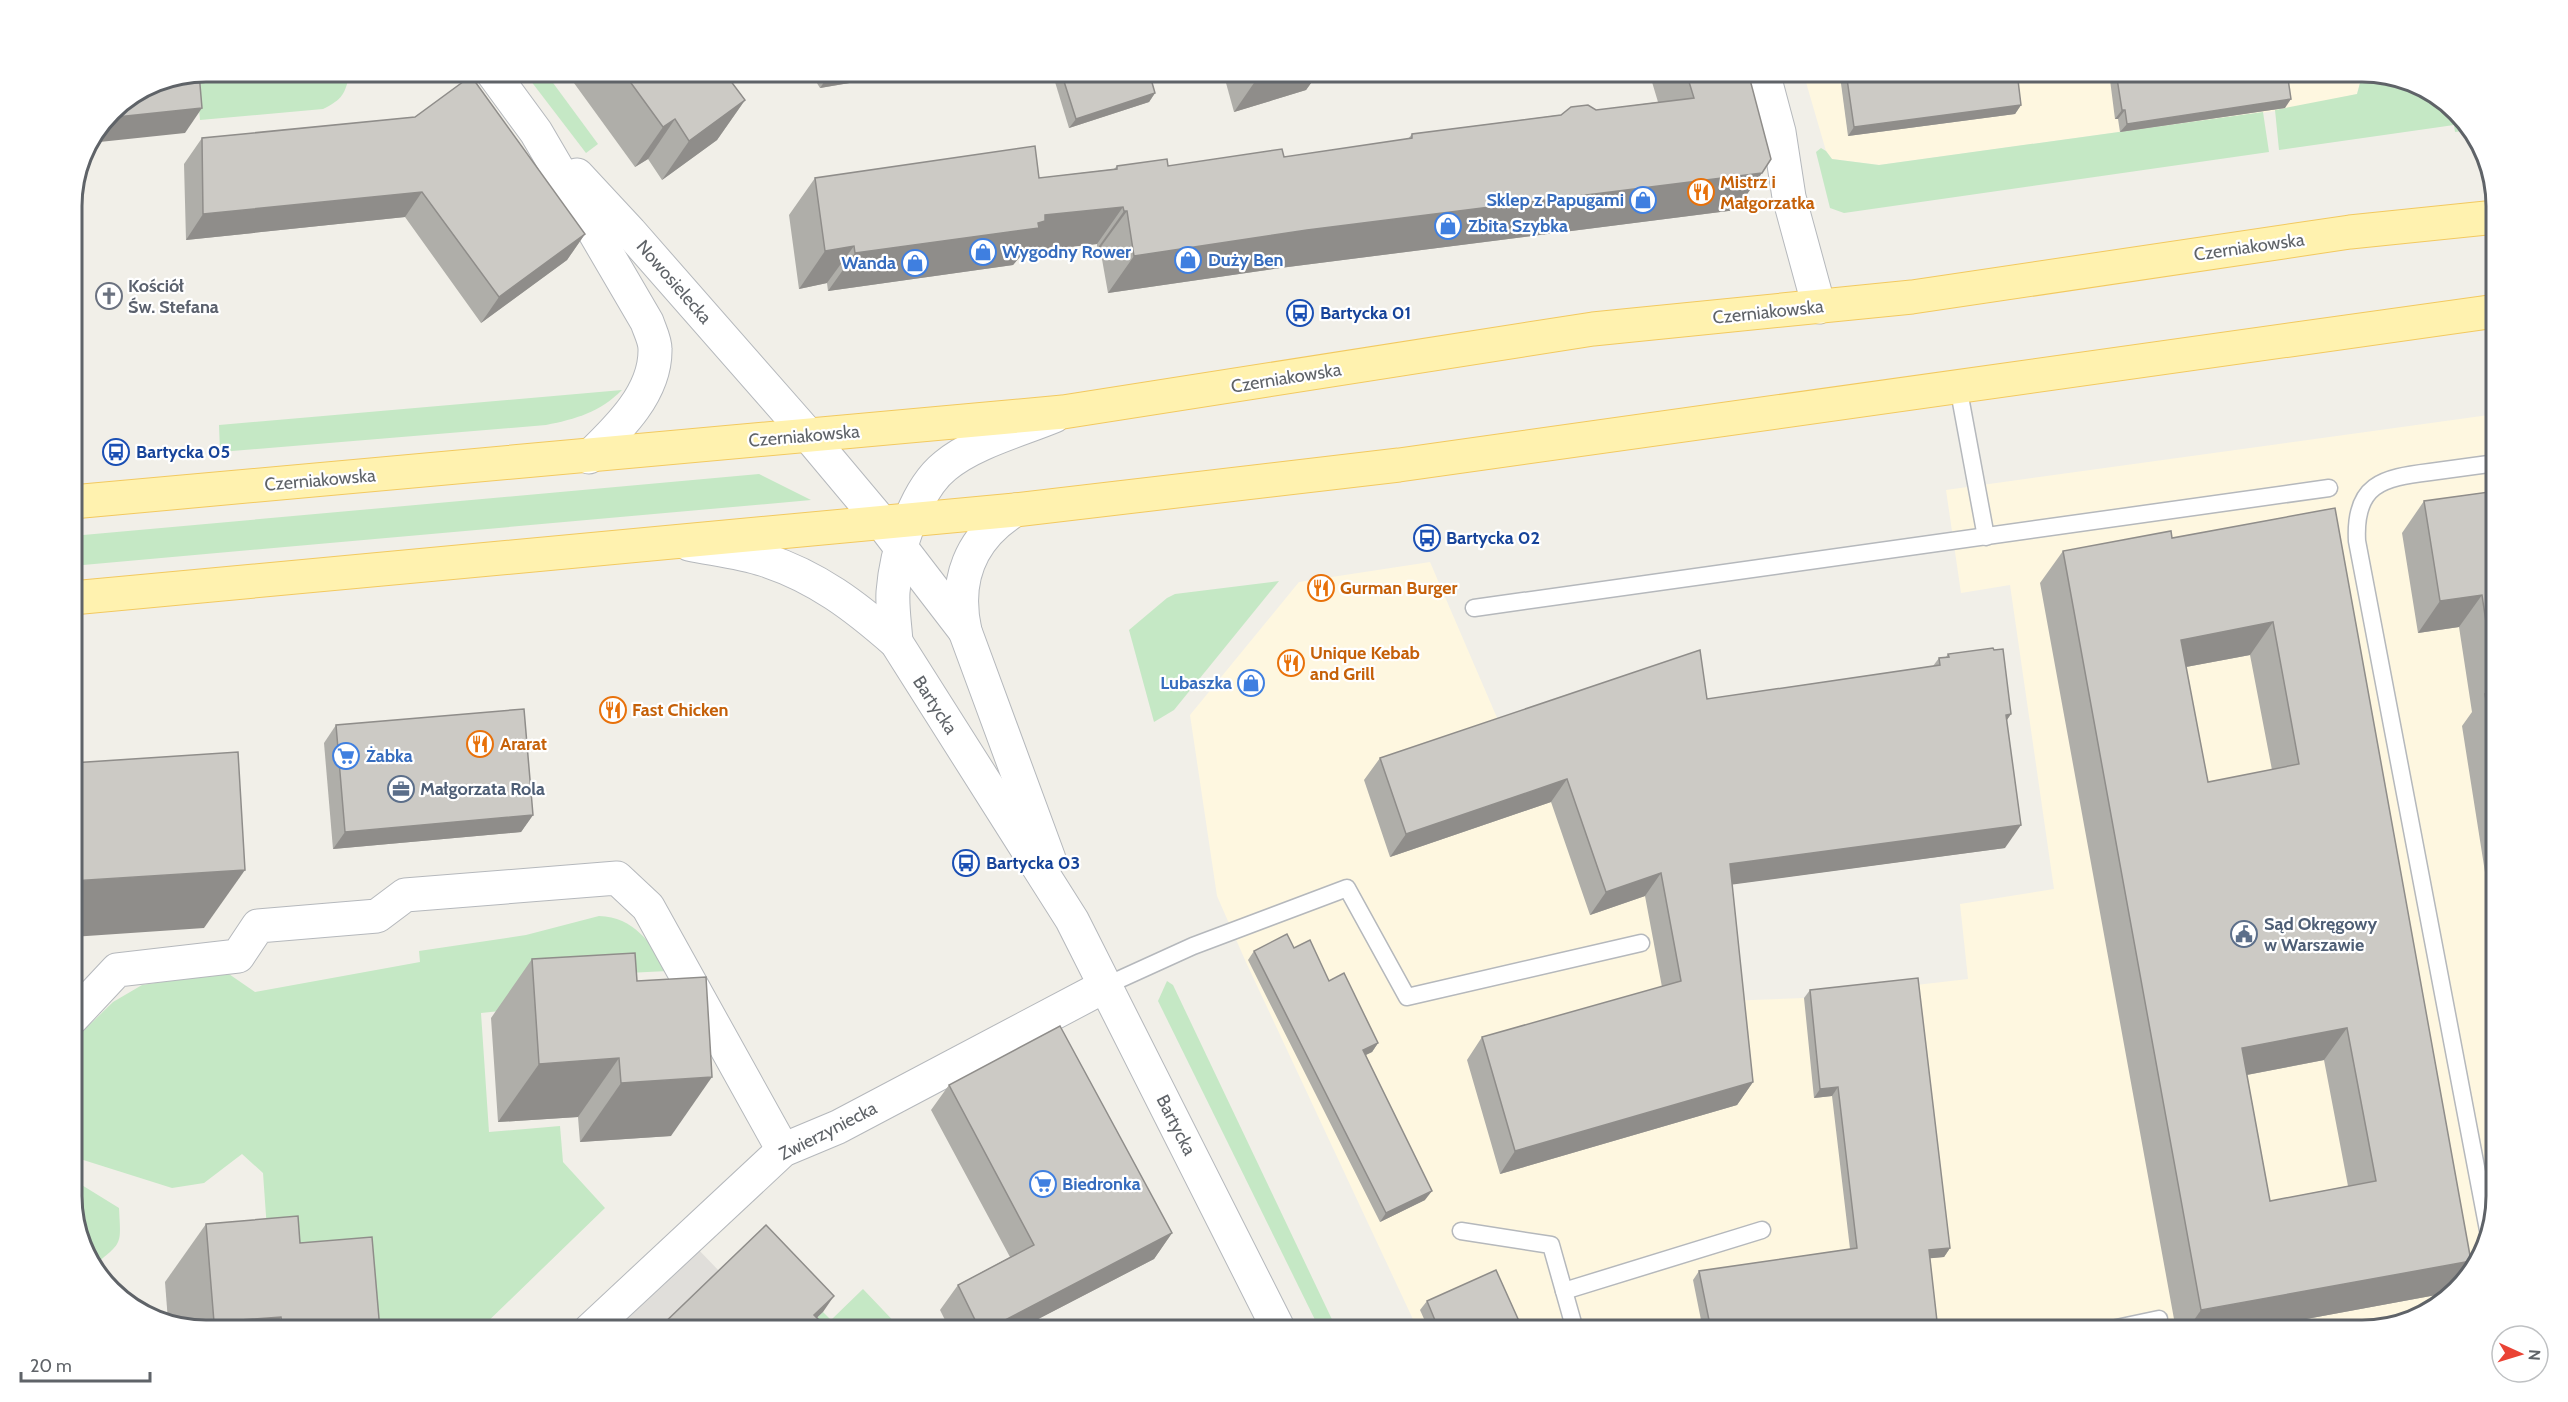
<svg xmlns="http://www.w3.org/2000/svg" width="2568" height="1402" font-family="Cabin,sans-serif">
  <style>
    .commercial { fill: #fef7e0 }
    .industrial { fill: #e0deda }
    .green { fill: #c5e8c5 }
    .lines { fill: none; stroke-linecap: round; stroke-linejoin: round }
    .service-casing { stroke: #b5b8bc; stroke-width: 19 }
    .minor-casing { stroke: #b5b8bc; stroke-width: 35 }
    .tertiary-casing { stroke: #b5b8bc; stroke-width: 35 }
    .primary-casing { stroke: #f2c960; stroke-width: 35 }
    .service { stroke: #fff; stroke-width: 16 }
    .minor { stroke: #fff; stroke-width: 33 }
    .tertiary { stroke: #fff; stroke-width: 33 }
    .primary { stroke: #fff2af; stroke-width: 33 }
    .wall { fill: #afaea9; fill-rule: evenodd }
    .shaded-wall { fill: #8f8d8a }
    .building { fill: #cccac5; stroke: #8f8d8a; stroke-width: 1.5; fill-rule: evenodd }
    .labels { text-anchor: middle; stroke-width: 4.5; stroke-linejoin: round; paint-order: stroke }
    .food-label { font-size: 18px; font-weight: bold; fill: #c56008; stroke: #fff; text-anchor: start }
    .shop-label { font-size: 18px; font-weight: bold; fill: #366cbe; stroke: #fff; text-anchor: start }
    .street-label { font-size: 18px; fill: #5f6368; stroke: #fff }
    .worship-label { font-size: 18px; font-weight: bold; fill: #5b616d; stroke: #fff; text-anchor: start }
    .transit-label { font-size: 18px; font-weight: bold; fill: #164399; stroke: #fff; text-anchor: start }
    .service-label { font-size: 18px; font-weight: bold; fill: #4e5e75; stroke: #fff; text-anchor: start }
    .rim { fill: none; stroke: #5f6368; stroke-width: 3 }
  </style>
  <rect width="100%" height="100%" fill="#f1efe8"/>
  <g class="commercial">
    <polygon points="1803,72 2363,72 2357,94 2282,110 1879,165 1832,159 1826,151"/>
    <polygon points="2496,414 2496,1196 2482,1255 2429,1312 2362,1330 1418,1330 1245,960 1217,896 1190,715 1299,582 1430,562 1504,734 1684,673 1725,1001 1804,998 1968,979 1960,904 2054,889 2010,585 1961,593 1946,490"/>
  </g>
  <polygon class="industrial" points="755,1241 823,1312 804,1330 608,1330 695,1246 721,1273"/>
  <g class="green">
    <path d="M206,72H350C345,94 343,99 323,109L200,120L196,74Z"/>
    <polygon points="524,72 545,72 598,144 586,153"/>
    <polygon points="2363,72 2421,86 2472,130 2455,132 2454,125 2279,150 2275,110 2357,94"/>
    <polygon points="2263,112 2269,152 1844,213 1830,208 1816,152 1821,148 1826,151 1832,159 1879,165"/>
    <path d="M622,390C600,412 576,419 546,425L220,452L219,425Z"/>
    <polygon points="759,474 811,500 72,566 72,536"/>
    <polygon points="1279,581 1174,710 1154,722 1129,630 1167,598 1175,594"/>
    <path d="M599,916C634,917 651,943 668,971L586,975L589,1002L481,1013L489,1132L560,1126L563,1162L605,1208L479,1330H342L268,1244L263,1173L242,1154L204,1183L172,1188L77,1158L72,1122V1042L113,1002L142,985L226,972L255,992L420,962L419,951L526,935Z"/>
    <polygon points="1167,981 1173,985 1337,1330 1320,1330 1158,1001"/>
    <path d="M72,1179L119,1208C121,1246 123,1242 93,1266L72,1205Z"/>
    <polygon points="863,1289 902,1330 804,1330 823,1312 831,1320"/>
  </g>
  <g class="lines">
    <defs>
      <g id="service">
        <polyline points="1958,386 1986,537"/>
        <polyline points="1474,608 2329,488"/>
        <polyline points="1105,986 1193,946 1347,888 1407,997 1641,943"/>
        <path d="M2488,1230L2357,541C2354,484 2382,478 2430,472C2452,469 2474,466 2496,463"/>
        <polyline points="1461,1231 1551,1245 1575,1330"/>
        <polyline points="1564,1291 1762,1230"/>
        <polyline points="2107,1330 2159,1319"/>
      </g>
      <g id="minor">
        <path d="M492,72L536,132L647,322C650,331 655,340 655,349C656,393 618,429 589,457"/>
        <polyline points="1763,72 1779,132 1789,197 1819,307"/>
        <polyline points="577,175 630,232 809,436"/>
        <polyline points="72,1018 117,970 238,956 258,926 377,916 405,895 617,878 648,907 783,1150"/>
        <polyline points="590,1330 783,1150 838,1127 1105,986"/>
      </g>
      <g id="tertiary">
        <polyline points="809,436 882,523 965,631"/>
        <path d="M1015,510C970,538 954,581 965,631L1049,859"/>
        <path d="M689,544C713,549 741,552 765,560C817,577 855,606 896,642L1072,920L1279,1330"/>
        <path d="M896,642C895,626 892,608 893,592C896,553 914,491 945,466C972,443 1020,430 1054,416"/>
      </g>
      <g id="primary">
        <polyline points="72,502 1063,412 1593,329 1912,297 2350,232 2496,217"/>
        <polyline points="72,598 1015,510 1399,465 2496,311"/>
      </g>
    </defs>
    <use href="#service" class="service-casing"/>
    <use href="#minor" class="minor-casing"/>
    <use href="#tertiary" class="tertiary-casing"/>
    <use href="#primary" class="primary-casing"/>
    <use href="#service" class="service"/>
    <use href="#minor" class="minor"/>
    <use href="#tertiary" class="tertiary"/>
    <use href="#primary" class="primary"/>
  </g>
  <g class="wall">
    <polygon points="566,72 724,72 745,100 717,140 662,180 648,159 635,167"/>
    <polygon points="810,72 914,72 820,88"/>
    <polygon points="1052,72 1149,72 1155,93 1149,102 1069,128"/>
    <polygon points="1223,72 1319,72 1306,90 1234,112"/>
    <polygon points="1649,72 1748,72 1736,210 1280,268 1108,293 1100,248 1097,249 1097,244 1024,252 1013,265 828,291 827,283 799,289 789,215 815,178 1039,178 1114,169 1117,166 1168,166 1284,157 1408,139 1412,134 1658,102"/>
    <polygon points="1842,72 2017,72 2021,105 2015,114 1848,136 1840,76"/>
    <polygon points="2109,72 2170,72 2170,75 2285,108 2120,132 2118,119 2115,119"/>
    <polygon points="415,117 585,234 567,260 481,323 405,217 186,240 184,164 202,138"/>
    <polygon points="2496,491 2496,942 2462,726 2472,712 2459,627 2418,633 2402,533 2424,501"/>
    <path d="M2335,508L2471,1261L2454,1286L2447,1293L2246,1330H2176L2040,583L2063,551L2172,538ZM2250,655L2272,770L2208,782L2186,667ZM2324,1060L2348,1186L2270,1201L2247,1075Z"/>
    <polygon points="1948,654 2011,714 2006,721 2005,848 1732,884 1753,1082 1737,1105 1500,1174 1467,1060 1482,1037 1662,987 1645,896 1590,915 1551,802 1390,857 1364,780 1380,758 1707,699 1933,666 1939,658 1946,657"/>
    <polygon points="336,725 533,815 521,832 333,849 324,743"/>
    <polygon points="1254,951 1329,981 1378,1043 1372,1052 1366,1055 1425,1200 1380,1222 1248,960"/>
    <polygon points="532,959 637,981 671,1136 580,1142 578,1117 498,1122 491,1018"/>
    <polygon points="1810,990 1950,1248 1944,1257 1930,1258 1938,1330 1703,1330 1693,1280 1699,1271 1850,1249 1832,1096 1814,1098 1804,998"/>
    <polygon points="949,1085 1172,1233 1154,1259 1017,1330 950,1330 940,1310 958,1285 1010,1257 931,1110"/>
    <polygon points="206,1224 300,1243 380,1330 206,1330 168,1321 165,1282"/>
    <polygon points="1427,1301 1523,1330 1429,1330 1420,1310"/>
  </g>
  <g class="shaded-wall">
    <polygon points="831,72 914,72 820,88"/>
    <polygon points="1282,72 1319,72 1306,90 1234,112 1256,80"/>
    <polygon points="1155,93 1149,102 1069,128 1076,119"/>
    <polygon points="2291,99 2285,108 2120,132 2127,124"/>
    <polygon points="745,100 717,140 662,180 689,141"/>
    <polygon points="2021,105 2015,114 1848,136 1854,127"/>
    <polygon points="202,108 185,133 90,143 107,118"/>
    <polygon points="2122,110 2125,110 2118,119 2115,119"/>
    <polygon points="675,119 648,159 635,167 663,127"/>
    <polygon points="1762,173 1736,210 1280,268 1108,293 1134,256 1307,230"/>
    <polygon points="422,192 405,217 186,240 203,214"/>
    <polygon points="1123,207 1097,244 1024,252 1013,265 828,291 855,253 1038,223 1045,215"/>
    <polygon points="1124,211 1127,211 1100,248 1097,249"/>
    <polygon points="585,234 567,260 481,323 499,297"/>
    <polygon points="854,246 827,283 799,289 825,251"/>
    <polygon points="2482,595 2459,627 2418,633 2440,601"/>
    <polygon points="2273,622 2250,655 2159,672 2181,640"/>
    <polygon points="2011,714 1996,736 2006,715"/>
    <polygon points="1567,779 1551,802 1390,857 1406,834"/>
    <polygon points="533,815 521,832 333,849 345,832"/>
    <polygon points="2021,825 2005,848 1714,887 1730,864"/>
    <polygon points="245,870 204,928 72,937 72,881"/>
    <polygon points="1661,873 1645,896 1590,915 1606,892"/>
    <polygon points="2347,1028 2324,1060 2220,1080 2242,1048"/>
    <polygon points="1378,1043 1372,1052 1357,1059 1363,1050"/>
    <polygon points="619,1058 578,1117 498,1122 539,1064"/>
    <polygon points="712,1077 671,1136 580,1142 621,1083"/>
    <polygon points="1753,1082 1737,1105 1500,1174 1515,1151"/>
    <polygon points="1838,1087 1832,1096 1814,1098 1820,1089"/>
    <polygon points="1432,1191 1425,1200 1380,1222 1386,1213"/>
    <polygon points="1172,1233 1154,1259 1017,1330 986,1330"/>
    <polygon points="1950,1248 1944,1257 1923,1259 1929,1250"/>
    <polygon points="2471,1261 2454,1286 2447,1293 2246,1330 2187,1330 2201,1310"/>
    <polygon points="834,1296 823,1312 804,1330 814,1315"/>
    <polygon points="281,1317 272,1330 209,1330 214,1322"/>
  </g>
  <g class="building">
    <polygon points="623,72 724,72 745,100 689,141 675,119 663,127"/>
    <polygon points="1061,72 1149,72 1155,93 1076,119"/>
    <polygon points="1254,72 1282,72 1256,80"/>
    <polygon points="1686,72 1748,72 1771,159 1762,173 1307,230 1134,256 1127,211 1124,211 1123,207 1045,215 1045,221 1038,223 1039,228 855,253 854,246 825,251 815,178 1035,146 1039,178 1117,169 1117,166 1167,159 1168,166 1282,149 1284,157 1412,138 1412,134 1561,115 1571,107 1588,105 1596,110 1694,98"/>
    <polygon points="1846,72 2017,72 2021,105 1854,127"/>
    <polygon points="2116,72 2170,72 2170,75 2192,72 2287,72 2291,99 2127,124 2125,110 2122,110"/>
    <polygon points="199,73 202,108 107,118 112,111 155,82"/>
    <polygon points="471,76 585,234 499,297 422,192 203,214 202,138 415,117"/>
    <polygon points="2496,491 2496,690 2482,595 2440,601 2424,501"/>
    <path d="M2335,508L2471,1261L2201,1310L2063,551L2171,531L2172,538ZM2273,622L2299,764L2208,782L2181,640ZM2347,1028L2376,1181L2270,1201L2242,1048Z"/>
    <polygon points="1993,648 1994,650 2003,649 2011,714 2006,715 2021,825 1730,864 1753,1082 1515,1151 1482,1037 1681,981 1661,873 1606,892 1567,779 1406,834 1380,758 1700,650 1707,699 1940,665 1939,658 1949,657 1948,654"/>
    <polygon points="2496,693 2496,767 2485,694"/>
    <polygon points="524,709 533,815 345,832 336,725"/>
    <polygon points="238,752 245,870 72,881 72,763"/>
    <polygon points="1287,934 1294,948 1310,940 1329,981 1344,973 1378,1043 1363,1050 1432,1191 1386,1213 1254,951"/>
    <polygon points="635,953 637,981 706,977 712,1077 621,1083 619,1058 539,1064 532,959"/>
    <polygon points="1918,978 1950,1248 1929,1250 1938,1330 1711,1330 1699,1271 1857,1248 1838,1087 1820,1089 1810,990"/>
    <polygon points="1060,1026 1172,1233 986,1330 980,1330 958,1285 1034,1245 949,1085"/>
    <polygon points="298,1216 300,1243 372,1237 380,1330 283,1330 281,1317 214,1322 206,1224"/>
    <polygon points="766,1225 834,1296 814,1315 829,1330 657,1330"/>
    <polygon points="1496,1270 1523,1330 1439,1330 1427,1301"/>
  </g>
  <defs>
    <symbol id="restaurant-ring" viewBox="-11 -11 22 22"><circle r="9.5" fill="#fff" stroke="#e8710a" stroke-width="1.5"/><path d="M-5-6h1v4h1v-4h1v4h1v-4h1v5L-1.5 .5V6h-2V.5L-5-1ZM5-6V6H3V1.5H1.5Q1.5-4 5-6Z" fill="#e8710a"/></symbol>
    <symbol id="shop-ring" viewBox="-11 -11 22 22"><circle r="9.5" fill="#fff" stroke="#3f7fe0" stroke-width="1.5"/><path d="M-5-2.5h2.3a2.7 3.5 0 0 1 5.4 0H5L5.5 6h-11ZM-1.5-2.5h3a1.5 2.3 0 0 0-3 0Z" fill="#3f7fe0"/></symbol>
    <symbol id="church-ring" viewBox="-11 -11 22 22"><circle r="9.5" fill="#fff" stroke="#6b7280" stroke-width="1.5"/><path d="M-1.2-6h2.4v3.5h3.3v2.4h-3.3V6h-2.4V-.1h-3.3v-2.4h3.3Z" fill="#6b7280"/></symbol>
    <symbol id="bus-ring" viewBox="-11 -11 22 22"><circle r="9.5" fill="#fff" stroke="#1a4fb4" stroke-width="1.5"/><path d="M-5-6H5V4H4V6H2V4H-2V6H-4V4H-5ZM-3.5-4V0h7V-4ZM-3.5 1.2v1.5H-2V1.2ZM2 1.2v1.5H3.5V1.2Z" fill="#1a4fb4"/></symbol>
    <symbol id="supermarket-ring" viewBox="-11 -11 22 22"><circle r="9.5" fill="#fff" stroke="#3f7fe0" stroke-width="1.5"/><path d="M-6-5.5h2.5l.6 2H6L4.5 2H-2.5L-4.4-4H-6ZM-1.5 3.2a1.3 1.3 0 1 0 .1 0ZM3 3.2a1.3 1.3 0 1 0 .1 0Z" fill="#3f7fe0"/></symbol>
    <symbol id="office-ring" viewBox="-11 -11 22 22"><circle r="9.5" fill="#fff" stroke="#5c6f8a" stroke-width="1.5"/><path d="M-6-3h4V-5.5h4V-3h4V5H-6ZM-1-4.5V-3h2v-1.5ZM-6 0V1H6V0Z" fill="#5c6f8a"/></symbol>
    <symbol id="civic-ring" viewBox="-11 -11 22 22"><circle r="9.5" fill="#fff" stroke="#5c6f8a" stroke-width="1.5"/><path d="M-.6-6.5H3V-4.5H.6V-3L4-1V1h2V6H-6V1h2V-1L-.6-3ZM-1.2 2.5V6h2.4V2.5Z" fill="#5c6f8a"/></symbol>
  </defs>
  <g fill-rule="evenodd">
    <use href="#restaurant-ring" x="1686" y="177" width="30" height="30"/>
    <use href="#shop-ring" x="1628" y="185" width="30" height="30"/>
    <use href="#shop-ring" x="1433" y="211" width="30" height="30"/>
    <use href="#shop-ring" x="968" y="237" width="30" height="30"/>
    <use href="#shop-ring" x="1173" y="245" width="30" height="30"/>
    <use href="#shop-ring" x="900" y="248" width="30" height="30"/>
    <use href="#church-ring" x="94" y="281" width="30" height="30"/>
    <use href="#bus-ring" x="1285" y="298" width="30" height="30"/>
    <use href="#bus-ring" x="101" y="437" width="30" height="30"/>
    <use href="#bus-ring" x="1412" y="523" width="30" height="30"/>
    <use href="#restaurant-ring" x="1306" y="573" width="30" height="30"/>
    <use href="#restaurant-ring" x="1276" y="648" width="30" height="30"/>
    <use href="#shop-ring" x="1236" y="668" width="30" height="30"/>
    <use href="#restaurant-ring" x="598" y="695" width="30" height="30"/>
    <use href="#restaurant-ring" x="465" y="729" width="30" height="30"/>
    <use href="#supermarket-ring" x="331" y="741" width="30" height="30"/>
    <use href="#office-ring" x="386" y="774" width="30" height="30"/>
    <use href="#bus-ring" x="951" y="848" width="30" height="30"/>
    <use href="#civic-ring" x="2229" y="919" width="30" height="30"/>
    <use href="#supermarket-ring" x="1028" y="1169" width="30" height="30"/>
  </g>
  <g class="labels">
    <g class="food-label">
      <text x="1720" y="188">Mistrz i<tspan x="1720" dy="21">Małgorzatka</tspan></text>
      <text x="1340" y="594">Gurman Burger</text>
      <text x="1310" y="659">Unique Kebab<tspan x="1310" dy="21">and Grill</tspan></text>
      <text x="632" y="716">Fast Chicken</text>
      <text x="500" y="750">Ararat</text>
    </g>
    <g class="shop-label">
      <text x="1624" y="206" text-anchor="end">Sklep z Papugami</text>
      <text x="1468" y="232">Zbita Szybka</text>
      <text x="1002" y="258">Wygodny Rower</text>
      <text x="1208" y="266">Duży Ben</text>
      <text x="896" y="269" text-anchor="end">Wanda</text>
      <text x="1232" y="689" text-anchor="end">Lubaszka</text>
      <text x="366" y="762">Żabka</text>
      <text x="1062" y="1190">Biedronka</text>
    </g>
    <g class="street-label">
      <text transform="translate(2249 247) rotate(-8)" y="6">Czerniakowska</text>
      <text transform="translate(674 282) rotate(49)" y="6">Nowosielecka</text>
      <text transform="translate(1768 312) rotate(-6)" y="6">Czerniakowska</text>
      <text transform="translate(1286 378) rotate(-9)" y="6">Czerniakowska</text>
      <text transform="translate(804 436) rotate(-5)" y="6">Czerniakowska</text>
      <text transform="translate(320 480) rotate(-5)" y="6">Czerniakowska</text>
      <text transform="translate(935 705) rotate(57)" y="6">Bartycka</text>
      <text transform="translate(1176 1125) rotate(63)" y="6">Bartycka</text>
      <text transform="translate(828 1131) rotate(-27)" y="6">Zwierzyniecka</text>
    </g>
    <g class="worship-label">
      <text x="128" y="292">Kościół<tspan x="128" dy="21">Św. Stefana</tspan></text>
    </g>
    <g class="transit-label">
      <text x="1320" y="319">Bartycka 01</text>
      <text x="136" y="458">Bartycka 05</text>
      <text x="1446" y="544">Bartycka 02</text>
      <text x="986" y="869">Bartycka 03</text>
    </g>
    <g class="service-label">
      <text x="420" y="795">Małgorzata Rola</text>
      <text x="2264" y="930">Sąd Okręgowy<tspan x="2264" dy="21">w Warszawie</tspan></text>
    </g>
  </g>
  <path d="M0 0H2568V1402H0ZM206 82H2362A124 124 0 0 1 2486 206V1196A124 124 0 0 1 2362 1320H206A124 124 0 0 1 82 1196V206A124 124 0 0 1 206 82Z" fill="#fff" fill-rule="evenodd"/>
  <path class="rim" d="M206 82H2362A124 124 0 0 1 2486 206V1196A124 124 0 0 1 2362 1320H206A124 124 0 0 1 82 1196V206A124 124 0 0 1 206 82Z"/>
  <g transform="translate(2520 1354) rotate(94)"><circle r="28" fill="#ffffff" stroke="#bfc1c3" stroke-width="1.5"/>
  <path d="M0-4.5L10 22L0 15L-10 22Z" fill="#ea4335"/>
  <text y="-9" font-size="16" font-weight="bold" text-anchor="middle" fill="#5f6368">N</text>
  </g>
  <path d="M21 1372v9h129v-9" fill="none" stroke="#5f6368" stroke-width="3"/>
  <text x="30" y="1372" font-size="18" fill="#5f6368" stroke="#ffffff" stroke-width="4.5" paint-order="stroke">20 m</text>
</svg>
